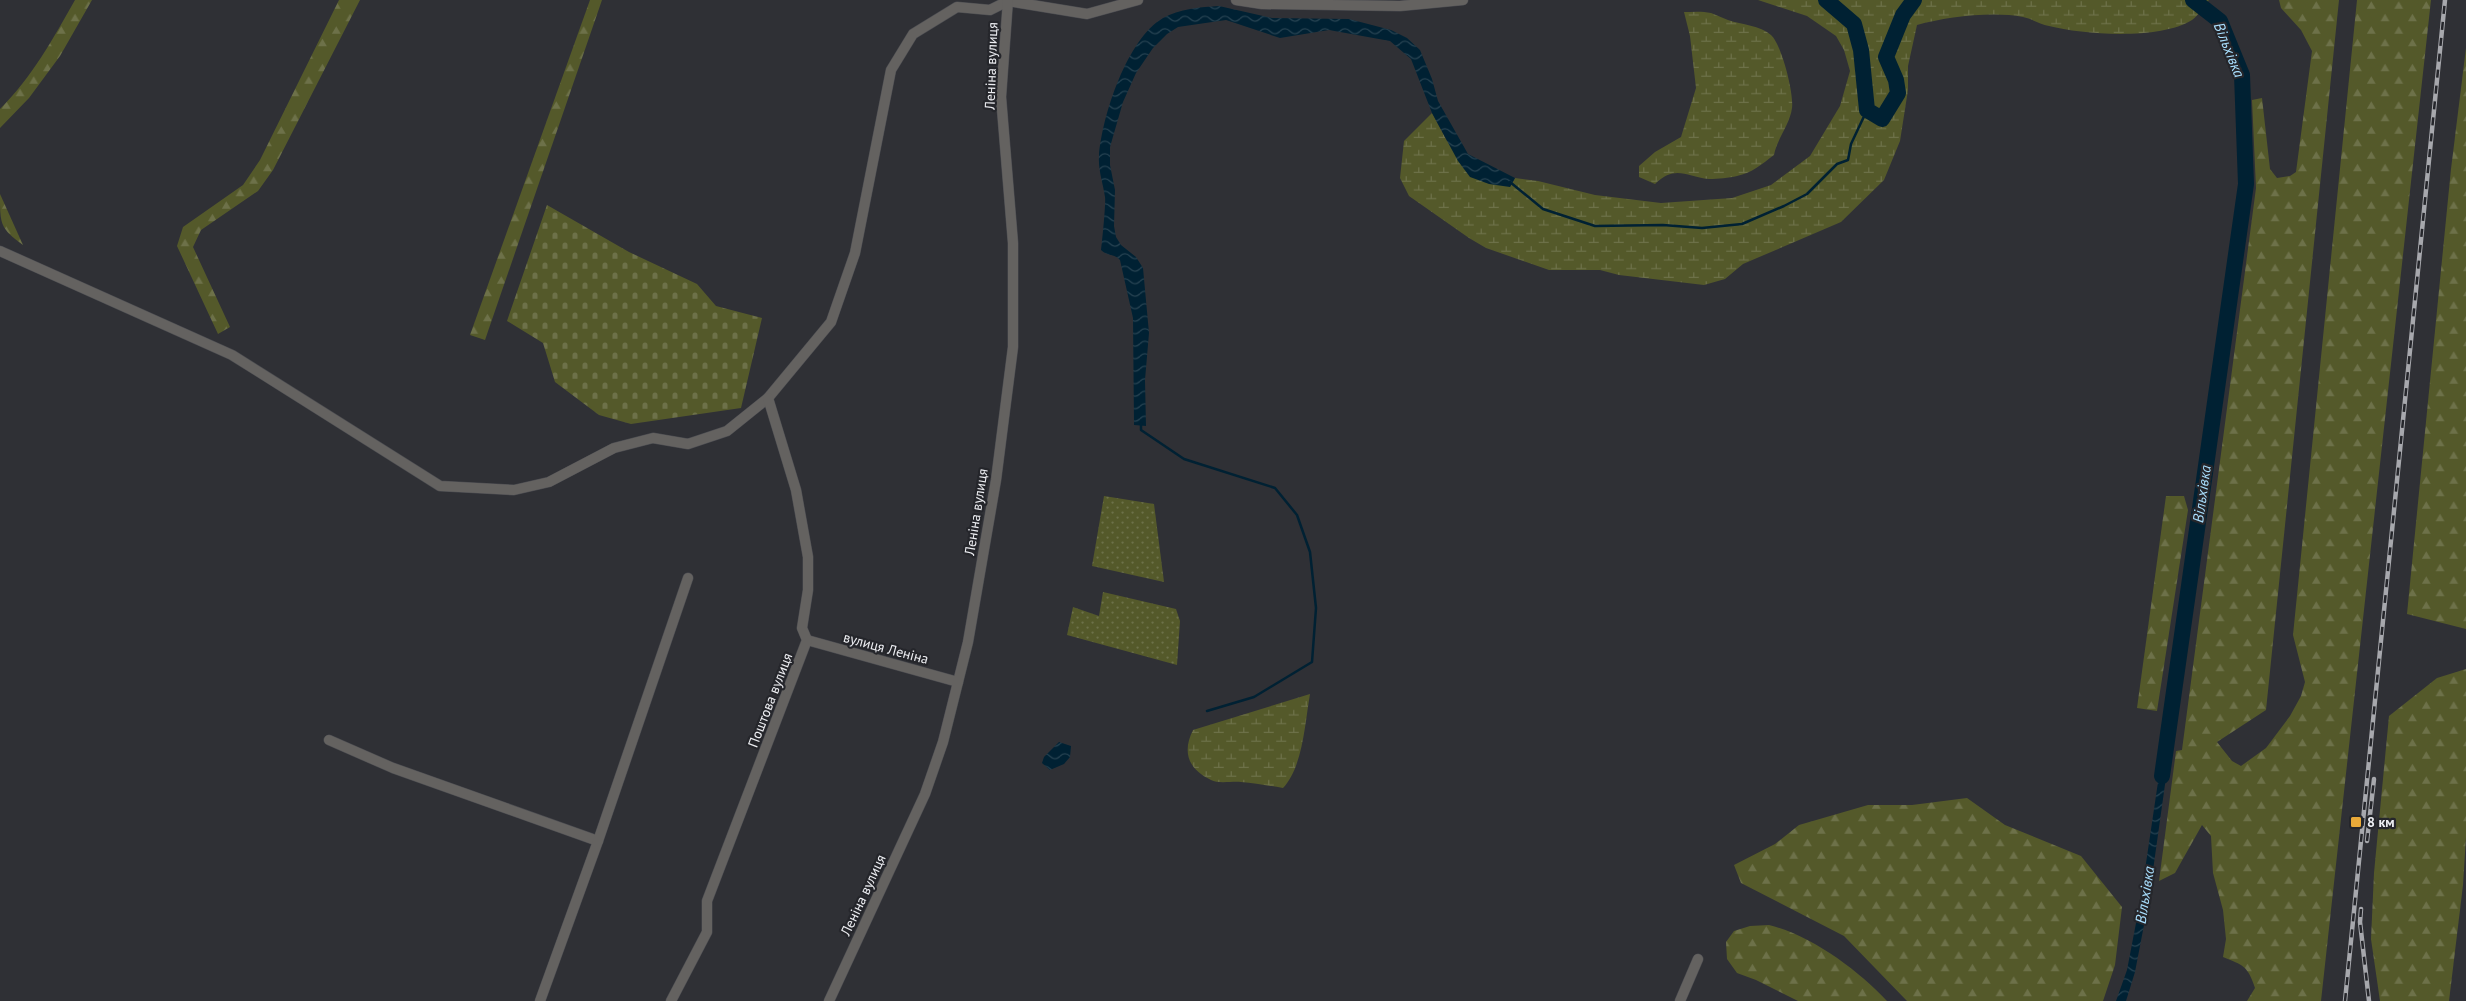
<svg xmlns="http://www.w3.org/2000/svg" width="2466" height="1001" font-family="'PT Sans',sans-serif">
  <style>
    .grass { fill: url(#grass-dots) }
    .forest { fill: url(#forest-firs) }
    .wetland { fill: url(#wetland-marsh) }
    .cemetery { fill: url(#cemetery-stones) }
    .water { fill: url(#water-waves) }
    .lines { fill: none; stroke-linecap: round; stroke-linejoin: round }
    .stream { stroke: #002133; stroke-width: 2.5 }
    .river { stroke: #002133; stroke-width: 16 }
    .minor-casing { stroke: #4a4b50; stroke-width: 11 }
    .minor { stroke: #646260; stroke-width: 10 }
    .rail-casing { stroke: #a7a8ad; stroke-width: 4.5 }
    .rail { stroke: #25262b; stroke-width: 2.5; stroke-dasharray: 8; stroke-linecap: butt }
    .poi-dot { fill: #eaaa39; stroke: #25262b; stroke-width: 2 }
    .labels { text-anchor: middle; stroke-width: 4.5; stroke-linejoin: round; paint-order: stroke }
    .street-label { font-size: 14px; fill: #eeeff3; stroke: #25262b }
    .poi-label { font-size: 14px; font-weight: bold; fill: #eeeff3; stroke: #25262b; text-anchor: start }
    .water-label { font-size: 15px; font-style: italic; fill: #a8defd; stroke: #25262b }
  </style>
  <defs>
    <pattern id="grass-dots" width="8" height="8" patternUnits="userSpaceOnUse" patternTransform="scale(1.25)"><rect width="8" height="8" fill="#54592a"/><path d="M2 2h.1M6 6h.1" fill="none" stroke="#6d7149" stroke-width="1.8" stroke-linecap="round"/></pattern>
    <pattern id="forest-firs" width="22" height="20" patternUnits="userSpaceOnUse" patternTransform="scale(1.25)"><rect width="22" height="20" fill="#54592a"/><path d="M5 1l3.5 6h-7zM16 11l3.5 6h-7z" fill="#6d7149"/></pattern>
    <pattern id="wetland-marsh" width="20" height="14" patternUnits="userSpaceOnUse" patternTransform="scale(1.25)"><rect width="20" height="14" fill="#54592a"/><path d="M1 5h8M5 5V1M11 12h8M15 12V8" fill="none" stroke="#6d7149"/></pattern>
    <pattern id="cemetery-stones" width="16" height="16" patternUnits="userSpaceOnUse" patternTransform="scale(1.25)"><rect width="16" height="16" fill="#54592a"/><path d="M2 7V4a2 2 0 0 1 4 0v3zM10 15v-3a2 2 0 0 1 4 0v3z" fill="#6d7149"/></pattern>
    <pattern id="water-waves" width="16" height="10" patternUnits="userSpaceOnUse" patternTransform="scale(1.25)"><rect width="16" height="10" fill="#002133"/><path d="M0 5q4-4 8 0t8 0" fill="none" stroke="#264251"/></pattern>
  </defs>
  <rect width="100%" height="100%" fill="#2f3035"/>
  <g class="grass">
    <polygon points="1104,496 1154,504 1164,582 1092,566"/>
    <polygon points="1103,592 1176,609 1180,621 1177,665 1067,635 1073,607 1099,616"/>
  </g>
  <g class="forest">
    <path d="M75,0H92L60,56L29,98L0,128V109C32,77 53,39 75,0Z"/>
    <polygon points="339,0 360,0 273,170 258,191 201,230 193,247 230,327 218,334 177,246 183,227 243,185 260,160"/>
    <polygon points="590,0 602,0 485,340 470,335"/>
    <path d="M2279,0H2339L2266,710L2217,742L2232,761L2241,766L2266,748L2290,716L2301,696L2305,682L2293,635L2357,0H2431L2321,1001H2247L2255,988C2248,966 2243,965 2223,957L2226,939L2223,910L2213,873L2211,836L2202,825L2175,873L2159,881L2176,751L2182,750L2256,188L2252,100L2262,98L2270,169L2277,178L2290,176L2296,172L2312,51L2301,30L2281,8Z"/>
    <polygon points="2466,48 2466,629 2407,614 2451,169"/>
    <path d="M0,194L23,245C0,228 0,225 0,194Z"/>
    <polygon points="2166,496 2184,496 2188,510 2157,711 2137,708"/>
    <polygon points="2466,669 2466,837 2463,885 2449,1001 2380,1001 2371,939 2374,873 2389,716 2437,678"/>
    <polygon points="1967,798 2005,825 2081,856 2122,907 2115,965 2103,1001 1907,1001 1844,936 1741,883 1734,865 1775,844 1799,825 1868,805 1912,805"/>
    <path d="M1769,925C1811,935 1858,970 1887,1001H1798L1756,980L1737,973L1727,959L1726,942L1734,931L1750,926Z"/>
  </g>
  <g class="wetland">
    <path d="M1758,0H2209C2204,6 2198,16 2192,20C2161,40 2084,35 2049,26C2040,24 2032,19 2023,17C1992,11 1946,17 1917,25L1908,66V90L1900,141L1884,180L1841,222L1743,264L1725,279L1704,285L1619,275L1600,270H1549L1486,248L1469,238L1409,196L1400,178L1404,141L1432,113L1447,141L1510,187L1515,178L1538,181L1595,195L1661,203L1732,198L1771,185L1810,156L1840,106L1850,71L1844,50L1836,36L1807,16Z"/>
    <path d="M1684,12C1692,12 1702,11 1711,13C1717,15 1722,18 1728,20C1742,25 1760,25 1771,35C1782,45 1794,94 1792,108C1790,124 1777,139 1774,155C1762,164 1752,173 1737,176C1729,178 1718,179 1709,179C1686,177 1676,164 1655,184L1639,177V166L1655,152L1681,137L1696,88L1690,36Z"/>
    <path d="M1310,694C1305,722 1303,767 1283,788C1270,786 1255,783 1241,782C1232,781 1218,784 1211,780C1188,769 1182,752 1193,730Z"/>
  </g>
  <polygon class="cemetery" points="547,205 629,252 697,284 716,306 762,318 741,408 631,424 599,415 555,382 543,343 507,321"/>
  <g class="water">
    <path d="M1219,6L1272,18L1349,19L1391,30L1407,38L1420,50L1432,79L1438,101L1468,154L1515,178L1510,187L1489,184L1470,177L1458,161L1432,113L1411,59L1390,41L1329,30L1280,38L1226,20L1178,27L1167,34L1153,48L1136,73L1123,102L1110,147V165L1115,190L1114,226L1116,237L1121,245L1136,257L1143,268L1149,333L1145,380L1146,426L1134,425L1133,318L1120,260C1115,254 1107,256 1101,250C1102,243 1106,203 1105,197C1103,183 1098,170 1099,156C1102,116 1127,39 1163,18C1179,9 1201,7 1219,6Z"/>
    <polygon points="1059,742 1071,746 1070,757 1064,764 1050,770 1042,763 1044,757"/>
    <polygon points="2162,755 2169,756 2149,899 2135,972 2126,1001 2116,1001 2127,970 2141,897"/>
  </g>
  <g class="lines">
    <g class="stream">
      <polyline points="1510,182 1543,209 1595,226 1663,225 1702,228 1742,224 1784,206 1807,194 1837,164 1848,160 1851,144 1867,110"/>
      <polyline points="1141,423 1141,430 1184,459 1275,488 1297,515 1310,552 1316,608 1312,662 1254,697 1207,711"/>
    </g>
    <g class="river">
      <polyline points="1826,0 1854,24 1861,50 1867,110 1882,119 1898,93 1896,80 1886,57 1903,15 1914,0"/>
      <polyline points="2162,776 2246,184 2242,75 2220,21 2193,0"/>
    </g>
    <defs>
      <g id="minor">
        <polyline points="1236,0 1262,4 1400,6 1463,0"/>
        <polyline points="0,251 232,355 440,486 514,490 549,482 614,448 653,438 688,444 727,431 768,398 831,322 855,253 891,70 913,34 957,7 990,10 1008,1 1087,14 1138,0"/>
        <polyline points="807,640 958,682"/>
        <polyline points="329,740 393,768 598,841"/>
        <polyline points="540,1001 598,841 688,578"/>
        <polyline points="671,1001 707,932 707,901 807,640 802,628 808,590 808,557 796,490 768,398"/>
        <polyline points="829,1001 925,794 943,742 968,642 996,480 1013,347 1013,243 1001,97 1008,0"/>
        <polyline points="1680,1001 1698,959"/>
      </g>
    </defs>
    <use href="#minor" class="minor-casing"/>
    <use href="#minor" class="minor"/>
    <defs>
      <g id="rail">
        <polyline points="2367,841 2374,779"/>
        <polyline points="2361,909 2360,922 2369,1001"/>
        <polyline points="2345,1001 2445,0"/>
      </g>
    </defs>
    <use href="#rail" class="rail-casing"/>
    <use href="#rail" class="rail"/>
  </g>
  <rect class="poi-dot" x="2350" y="816" width="12" height="12" rx="2.5"/>
  <g class="labels">
    <g class="street-label">
      <text transform="translate(991 66) rotate(-88)" y="5">Леніна вулиця</text>
      <text transform="translate(976 512) rotate(-81)" y="5">Леніна вулиця</text>
      <text transform="translate(886 648) rotate(15)" y="5">вулиця Леніна</text>
      <text transform="translate(770 700) rotate(-69)" y="5">Поштова вулиця</text>
      <text transform="translate(863 895) rotate(-65)" y="5">Леніна вулиця</text>
    </g>
    <g class="poi-label">
      <text x="2367" y="827">8 км</text>
    </g>
    <g class="water-label">
      <text transform="translate(2229 50) rotate(68)" y="5">Вільхівка</text>
      <text transform="translate(2202 494) rotate(-82)" y="5">Вільхівка</text>
      <text transform="translate(2145 895) rotate(-81)" y="5">Вільхівка</text>
    </g>
  </g>
</svg>
